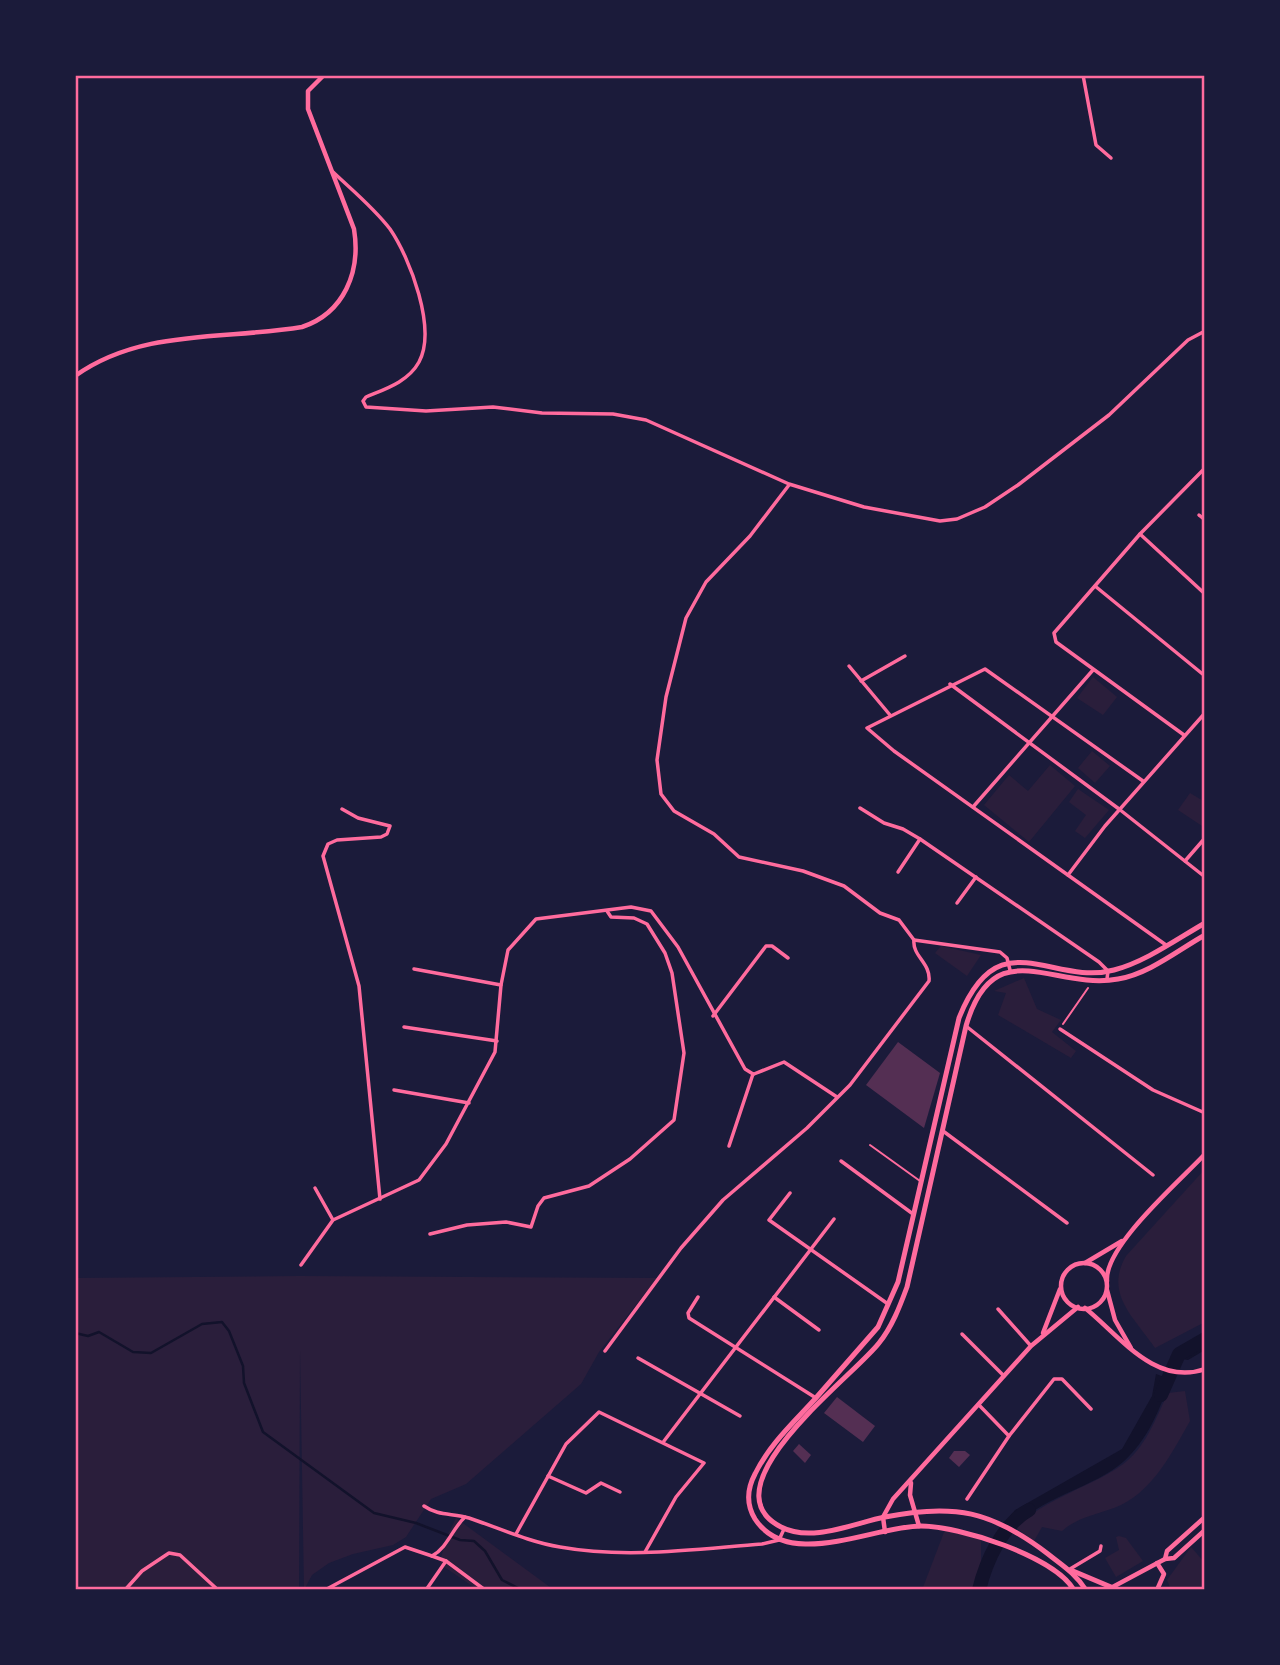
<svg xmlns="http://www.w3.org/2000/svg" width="1280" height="1665" font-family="'DejaVu Sans',sans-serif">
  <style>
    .green { fill: #2a1e3b }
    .water { fill: #12122b }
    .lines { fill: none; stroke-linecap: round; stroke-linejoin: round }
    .stream { stroke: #12122b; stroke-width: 2.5 }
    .river { stroke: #12122b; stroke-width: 14 }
    .building { fill: #542f53 }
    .path { stroke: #ff6b9d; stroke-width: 2 }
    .service { stroke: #ff6b9d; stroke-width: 2 }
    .minor { stroke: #ff6b9d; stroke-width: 3.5 }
    .tertiary { stroke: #ff6b9d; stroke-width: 4.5 }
    .secondary { stroke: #ff6b9d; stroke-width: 4.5 }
    .primary { stroke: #ff6b9d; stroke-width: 5 }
    .neatline { fill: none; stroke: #ff6b9d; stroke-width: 2.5 }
  </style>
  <rect width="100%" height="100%" fill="#1b1b3a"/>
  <g class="green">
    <polygon points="1093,677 1117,697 1103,715 1077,698"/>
    <polygon points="1092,751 1110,766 1095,783 1078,768"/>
    <polygon points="1050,765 1075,786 1029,842 984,805 1009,775 1028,791"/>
    <polygon points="1078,789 1109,810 1085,838 1075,831 1086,815 1069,802"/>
    <polygon points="1190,793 1205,802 1205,828 1178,810"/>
    <polygon points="941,946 981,955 967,976 935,953"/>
    <polygon points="1024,978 1037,1009 1061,1020 1052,1032 1076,1051 1071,1058 998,1015 1006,993 994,991"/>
    <path d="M1205,1169V1322L1155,1348C1134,1317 1104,1294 1126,1256Z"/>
    <polygon points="299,1276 657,1278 599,1352 581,1384 466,1484 431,1499 406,1537 393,1545 353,1554 329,1563 312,1575 304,1590 300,1349 299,1590 75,1590 75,1278"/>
    <path d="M1185,1391L1190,1421C1173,1451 1154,1489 1121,1505C1102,1514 1078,1516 1062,1531L1042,1527L1034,1541L1016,1528C1045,1498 1087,1489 1122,1465C1145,1449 1156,1418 1168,1393Z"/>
    <polygon points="456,1518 554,1590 478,1590 440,1564 445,1540"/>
    <polygon points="946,1527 981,1535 981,1590 922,1590"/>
    <polygon points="1119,1536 1126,1538 1143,1561 1116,1577 1105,1558 1119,1550 1116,1537"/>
    <polygon points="1191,1547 1205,1563 1205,1590 1171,1590 1167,1580"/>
  </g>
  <g class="water">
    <polygon points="1205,1335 1205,1350 1188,1360 1173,1358 1177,1350"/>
    <path d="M1156,1374L1170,1379C1161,1408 1147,1441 1123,1462C1094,1487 1048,1495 1017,1524L1010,1516L1015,1510L1122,1449L1152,1396Z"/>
  </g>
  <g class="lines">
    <polyline class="stream" points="75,1333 88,1336 99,1332 133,1352 151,1353 202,1324 222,1322 229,1331 243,1366 244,1383 263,1432 374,1513 416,1523 460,1540 474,1541 485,1551 502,1580 522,1590"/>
    <g class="river">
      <polyline points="1161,1395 1179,1354 1205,1339"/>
      <path d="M979,1590C986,1561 1002,1525 1029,1510"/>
    </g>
  </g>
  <g class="building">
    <polygon points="898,1042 940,1073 924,1128 866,1085"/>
    <polygon points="837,1397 875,1426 863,1442 824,1413"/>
    <polygon points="799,1444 811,1455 805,1463 793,1451"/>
    <polygon points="954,1451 965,1451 970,1455 959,1467 949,1458"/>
  </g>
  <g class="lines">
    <polyline class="path" points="1063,1024 1088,988"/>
    <polyline class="service" points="870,1145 920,1181"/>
    <g class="minor">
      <polyline points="1083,75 1096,145 1111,158"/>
      <path d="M333,172C352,190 374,208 390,229C410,258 437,329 419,362C408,382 385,389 366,397L363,401L366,407L426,411L493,407L542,413L613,414L646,420L789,484L864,507L940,521L957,519L985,507L1018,485L1109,415L1188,340L1205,331"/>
      <polyline points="1199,515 1205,520"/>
      <polyline points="1140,534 1205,594"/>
      <polyline points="1095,586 1205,676"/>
      <polyline points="849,666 890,715"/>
      <polyline points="861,681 905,656"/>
      <polyline points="950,684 1119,809 1205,877"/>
      <polyline points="1184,735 1056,642 1054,633 1140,534 1205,468"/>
      <polyline points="1143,781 985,669 867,728 894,751 1166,945"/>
      <polyline points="973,807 1093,670"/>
      <polyline points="860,808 884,823 903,829 920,839 1099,962 1108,971 1107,979"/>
      <polyline points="342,809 358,818 390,826 387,834 381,837 337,840 328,844 323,856 359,986 380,1199"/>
      <polyline points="1185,861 1205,838"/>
      <polyline points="898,872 920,839"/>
      <polyline points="1068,875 1105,826 1205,713"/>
      <polyline points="957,903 976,877"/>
      <polyline points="914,940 1000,952 1007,958 1010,970"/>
      <polyline points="414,969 501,985"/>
      <polyline points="713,1016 766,946 772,946 788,958"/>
      <polyline points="966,1026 1153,1175"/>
      <polyline points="404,1027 497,1041"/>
      <polyline points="1060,1029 1153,1090 1205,1113"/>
      <polyline points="754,1074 784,1062 837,1097"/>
      <polyline points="394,1090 469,1103"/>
      <polyline points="943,1131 1067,1223"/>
      <polyline points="729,1146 753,1074"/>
      <polyline points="841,1161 913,1214"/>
      <polyline points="315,1188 333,1220"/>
      <polyline points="790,1193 769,1220 888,1304"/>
      <polyline points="430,1234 467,1225 506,1222 531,1227 538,1206 544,1198 589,1186 630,1159 674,1120 684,1053 672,973 665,953 647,924 634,918 611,917 607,911"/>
      <polyline points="301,1265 333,1220 419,1180 446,1144 495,1052 501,985 508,950 536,919 631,907 651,911 678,947 745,1069 753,1074"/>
      <polyline points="698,1297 688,1313 689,1318 816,1398"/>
      <polyline points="774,1297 819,1330"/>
      <polyline points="998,1309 1031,1346"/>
      <polyline points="962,1334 1004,1376"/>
      <path d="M605,1351L681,1248L723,1200L807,1128L850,1085L929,981C931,963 912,956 914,940L899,920L880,913L844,886L803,871L739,857L714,834L674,811L661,794L657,760L666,697L686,618L706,582L750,536L789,485"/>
      <polyline points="638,1358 740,1416"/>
      <polyline points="979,1405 1009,1436"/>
      <polyline points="664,1441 834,1219"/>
      <polyline points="548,1476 586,1493 601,1483 620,1492"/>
      <polyline points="967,1499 1009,1436 1054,1379 1062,1379 1091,1409"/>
      <path d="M424,1506C438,1516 453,1513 469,1518C499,1528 529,1542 560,1547C627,1559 696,1549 762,1544L779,1540L784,1529"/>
      <polyline points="516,1534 566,1444 599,1412 704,1463 676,1497 645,1552"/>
      <polyline points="432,1556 446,1561 485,1590"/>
      <polyline points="1070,1569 1100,1551 1101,1546"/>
      <polyline points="125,1590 142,1571 169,1553 180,1555 218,1590"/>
      <path d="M325,1590L405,1547L432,1556C448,1547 452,1529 465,1517"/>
      <polyline points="426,1590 446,1561"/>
    </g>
    <g class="tertiary">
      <path d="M75,376C142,328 226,340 302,327C344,313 361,272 354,229L308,109V91L324,75"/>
      <polyline points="1107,1290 1115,1320 1131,1348"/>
      <path d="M1085,1308C1118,1334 1155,1387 1205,1369"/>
      <polyline points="1157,1590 1164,1574 1157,1563"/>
    </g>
    <g class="secondary">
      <polyline points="1085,1263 1122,1241"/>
      <circle cx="1084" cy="1286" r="23"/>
      <path d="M1107,1281C1104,1246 1181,1180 1205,1154"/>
      <polyline points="1043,1333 1060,1289"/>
      <polyline points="911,1483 910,1495 919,1526"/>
      <polyline points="885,1532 883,1517 893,1499 1031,1346 1078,1307"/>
      <polyline points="1165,1559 1167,1551 1205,1517"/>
      <polyline points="1107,1590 1165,1559 1174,1558 1205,1530"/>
    </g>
    <g class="primary">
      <polyline points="1073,1571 1111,1587"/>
      <path d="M1074,1590C1054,1556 959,1526 921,1526C873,1526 789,1571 755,1519C746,1504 747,1489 755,1474C769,1445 793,1423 815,1399C836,1375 857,1351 878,1327L898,1282L959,1018C999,918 1051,987 1114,970C1145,962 1177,939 1205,923"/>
      <path d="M1086,1590C1075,1573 1063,1566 1048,1554C992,1511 954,1503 885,1517C854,1523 812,1543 781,1527C703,1487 854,1376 879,1343C892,1327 900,1306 907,1287L966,1026C994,930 1053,991 1118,979C1149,974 1178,950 1205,935"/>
    </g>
  </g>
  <rect width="1280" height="1665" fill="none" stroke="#1b1b3a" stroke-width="154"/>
  <rect x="77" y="77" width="1126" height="1511" class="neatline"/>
</svg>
